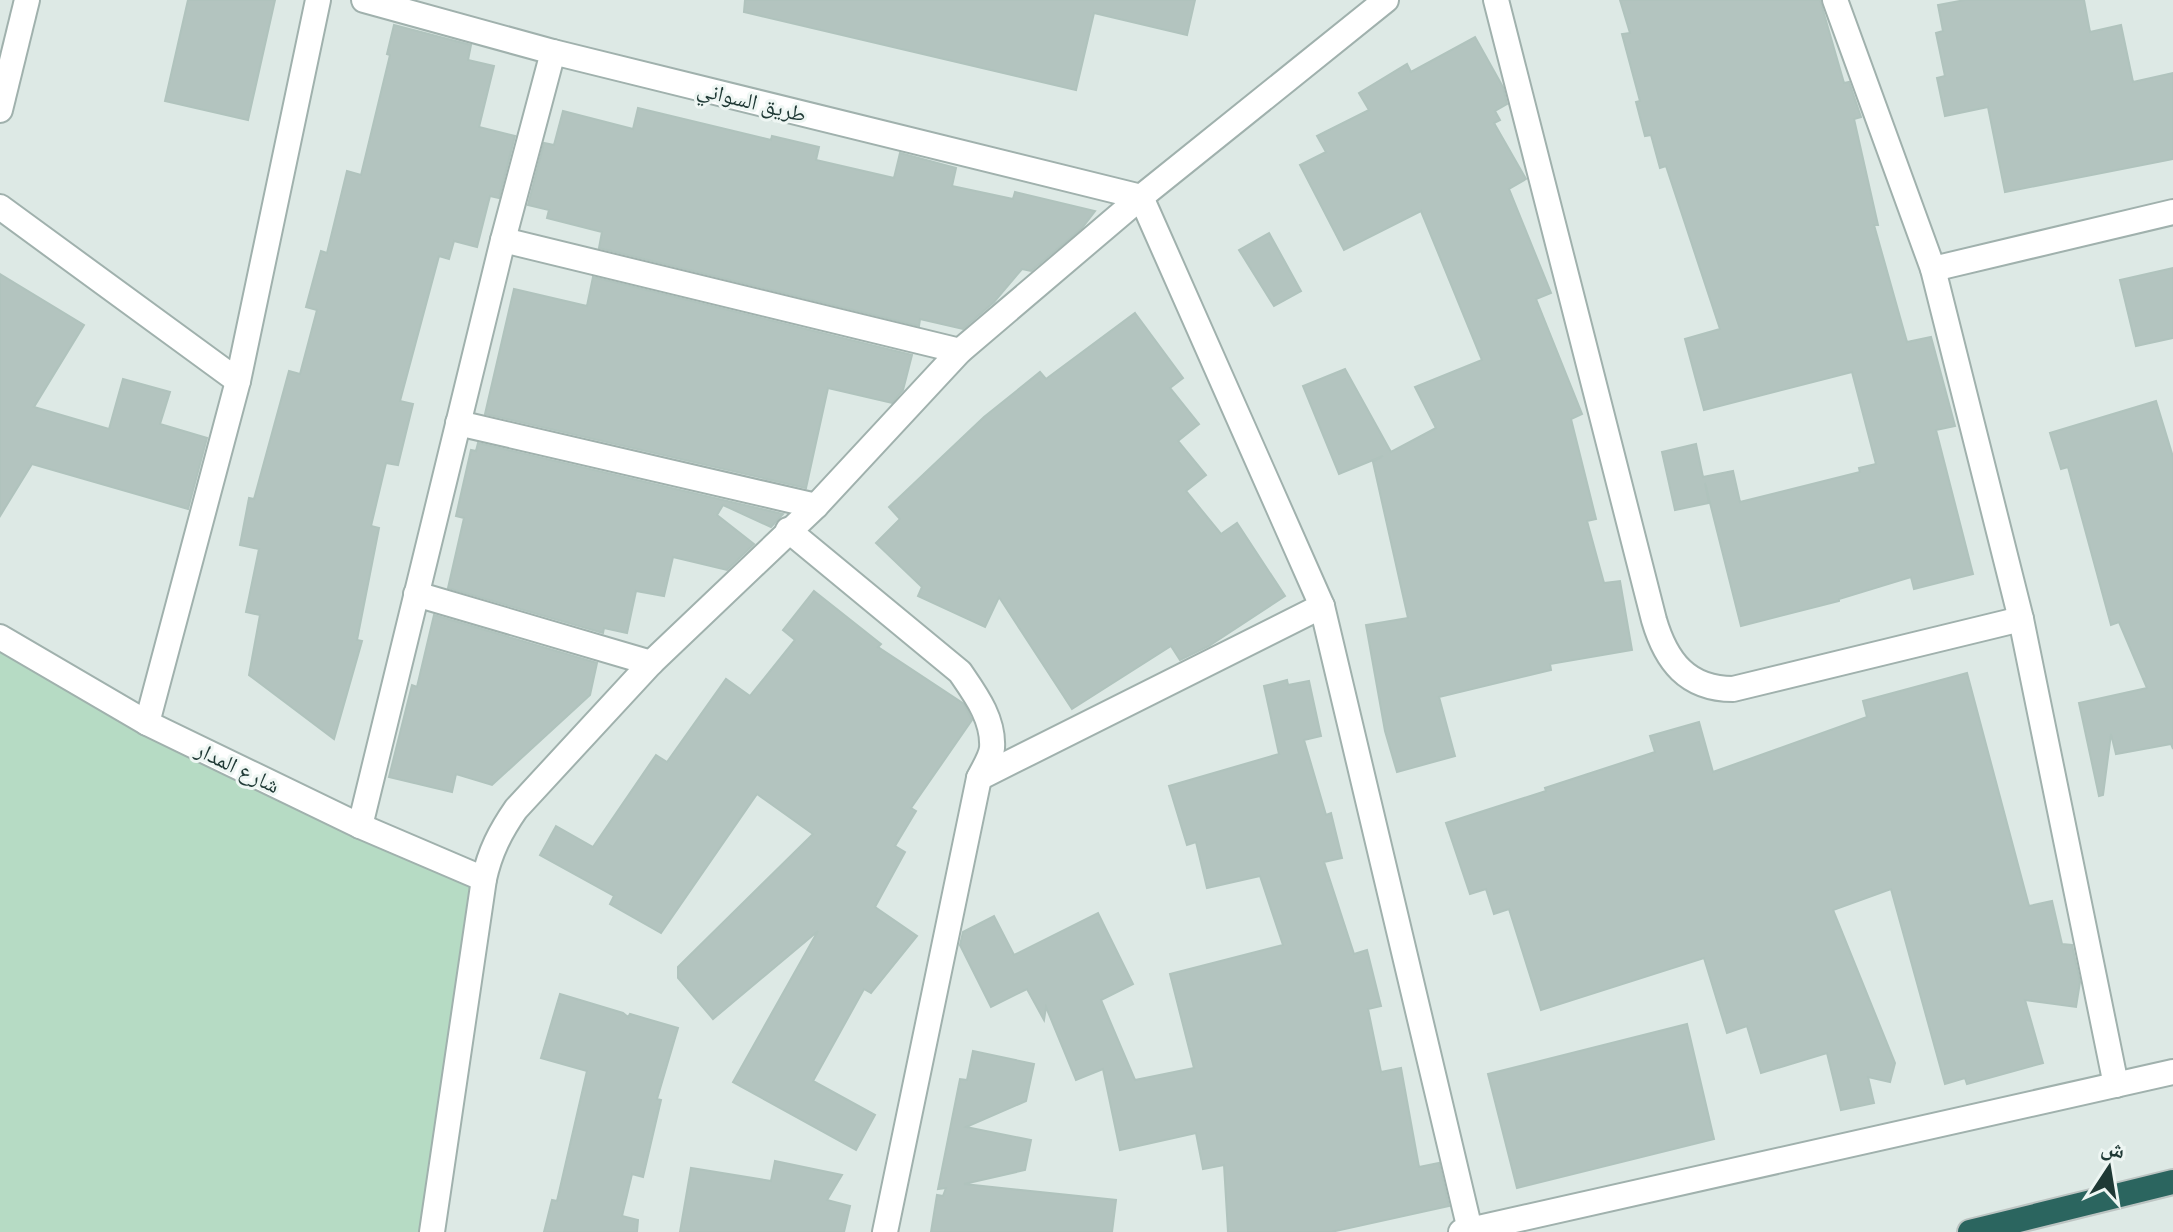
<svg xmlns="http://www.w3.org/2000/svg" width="2173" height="1232" font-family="Overpass,'Noto Naskh Arabic',sans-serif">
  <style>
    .green { fill: #b6dbc4 }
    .building { fill: #b3c4bf; stroke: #b0c3bd; stroke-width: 2 }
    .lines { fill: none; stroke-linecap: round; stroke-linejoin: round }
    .minor-casing { stroke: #a0b1ad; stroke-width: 28 }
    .highway-casing { stroke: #bcc4c2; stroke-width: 28 }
    .minor { stroke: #fff; stroke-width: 24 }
    .highway { stroke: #2b655f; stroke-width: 24 }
    .labels { text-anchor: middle; stroke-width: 6; stroke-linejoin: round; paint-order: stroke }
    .street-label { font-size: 22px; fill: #1f3935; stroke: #eef6f3 }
  </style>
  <rect width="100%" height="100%" fill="#dde9e5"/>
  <polygon class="green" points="0,637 484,879 432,1232 0,1232"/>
  <g class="building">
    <polygon points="188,0 275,0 248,120 165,101"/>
    <polygon points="745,0 1195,0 1187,35 1094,13 1076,90 744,12"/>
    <polygon points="1620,0 1820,0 1844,83 1849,82 1861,117 1854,119 1878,225 1874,225 1907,342 1931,337 1955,426 1936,430 1973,574 1914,589 1911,577 1839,599 1839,601 1741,626 1705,483 1709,503 1675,510 1662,452 1696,444 1703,477 1733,471 1740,502 1860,472 1859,468 1876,464 1852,372 1704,410 1685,339 1720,329 1666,166 1660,168 1651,135 1645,136 1636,102 1640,101 1622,34 1630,33"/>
    <polygon points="1965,0 2084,0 2090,32 2121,25 2133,82 2173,73 2173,159 2005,192 1988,107 1945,116 1937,78 1945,76 1936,33 1943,31 1938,5"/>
    <polygon points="394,25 471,45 468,60 494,66 479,127 515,136 499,198 490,196 477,247 454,241 449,259 439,256 400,401 413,404 398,465 386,463 371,526 379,528 357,640 362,641 334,739 249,675 260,615 246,612 259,549 240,545 249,498 254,499 289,371 300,374 317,310 306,307 321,251 327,253 347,171 361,175 390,55 387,54"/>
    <polygon points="1475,37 1503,87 1507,104 1495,111 1500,120 1494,123 1526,179 1509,189 1551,293 1536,299 1582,414 1571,419 1596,519 1587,521 1604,583 1620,581 1632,650 1550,664 1551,670 1439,697 1455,756 1397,772 1385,731 1366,625 1408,618 1373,462 1383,456 1339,474 1303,386 1345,369 1391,452 1436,428 1415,387 1482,360 1421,211 1344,250 1300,165 1326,152 1317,136 1369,110 1359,93 1407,64 1411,72"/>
    <polygon points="638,108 771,140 772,136 819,147 816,160 894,178 900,153 956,168 952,186 1013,199 1015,192 1095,211 1082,228 1031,271 1022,269 994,302 963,329 920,319 919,326 599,248 602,232 547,218 549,210 528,205 544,143 554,145 563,111 633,129"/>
    <polygon points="1269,233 1301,291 1274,306 1239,250"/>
    <polygon points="2173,268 2173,338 2136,346 2120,280"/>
    <polygon points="0,274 84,325 34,407 109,429 123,379 170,392 160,424 207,438 188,509 32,464 0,516"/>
    <polygon points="593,277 912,355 903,390 892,403 828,388 806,488 485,414 514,289 587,306"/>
    <polygon points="1135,313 1183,378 1170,388 1199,424 1178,441 1206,475 1186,491 1221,534 1237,523 1285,596 1209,646 1180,660 1171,646 1072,709 999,597 985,627 918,596 922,587 876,543 900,519 889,507 984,417 1040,372 1046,379"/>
    <polygon points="2156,401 2173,457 2173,749 2171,744 2116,754 2111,734 2103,795 2099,796 2079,703 2147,688 2119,622 2111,625 2068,467 2061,469 2050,433"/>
    <polygon points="478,443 783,514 771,527 723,505 717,515 754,544 727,570 673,557 664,596 636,591 627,633 604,628 603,633 448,588 464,518 456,516 471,450 476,451"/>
    <polygon points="814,591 881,644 878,647 964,704 972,720 911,808 916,811 895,846 905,852 875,907 917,936 871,993 864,989 813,1081 875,1115 856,1150 733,1082 818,931 713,1019 678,978 678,967 813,834 757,794 661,933 610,904 614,896 540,855 556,826 593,847 656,755 667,762 726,679 750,696 795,640 783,630"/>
    <polygon points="434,615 597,663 590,695 492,785 456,774 452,792 389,777 412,685 417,687"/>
    <polygon points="1967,673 2029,906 2052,901 2062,944 2072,945 2080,982 2076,1007 2025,1000 2043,1063 1967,1084 1965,1078 1945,1084 1891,889 1833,910 1895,1063 1890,1082 1868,1077 1874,1103 1841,1110 1827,1053 1761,1073 1747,1026 1727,1033 1704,958 1541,1010 1509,909 1494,914 1486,889 1470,894 1446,823 1546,791 1545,788 1655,752 1650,736 1699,722 1713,772 1867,717 1863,701"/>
    <polygon points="1287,680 1288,685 1309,681 1321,736 1304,740 1326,815 1331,813 1342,858 1324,862 1354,954 1367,950 1381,1006 1368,1009 1381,1072 1401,1068 1419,1167 1439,1163 1449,1206 1331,1232 1228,1232 1224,1165 1203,1169 1196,1133 1120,1150 1103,1069 1076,1080 1046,1007 1044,1020 1027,989 991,1007 960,945 963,932 994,916 1014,955 1098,913 1133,984 1101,1000 1135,1080 1194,1068 1170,974 1283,945 1260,876 1207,888 1196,842 1187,845 1169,786 1279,754 1264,686"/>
    <polygon points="560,994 623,1013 628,1017 630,1014 678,1028 657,1099 661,1100 643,1177 632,1174 622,1216 638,1220 637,1232 544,1232 552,1200 557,1201 587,1071 541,1058"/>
    <polygon points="1687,1024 1714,1139 1517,1188 1488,1074"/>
    <polygon points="973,1051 1034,1064 1026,1101 966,1127 1031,1140 1025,1170 964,1184 1116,1200 1112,1232 931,1232 937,1195 943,1196 946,1188 938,1189 960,1079 967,1080"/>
    <polygon points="775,1161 842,1175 827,1200 850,1206 844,1232 680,1232 691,1168 771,1181"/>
  </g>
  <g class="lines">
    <defs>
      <g id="minor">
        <polyline points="364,0 553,52 1141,197 1322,606 1470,1230"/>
        <path d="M1496,0L1654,620C1666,661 1687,689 1733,689L2021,619"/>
        <polyline points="1835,0 1933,269 2021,619 2116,1085"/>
        <polyline points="0,110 27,0"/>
        <polyline points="0,207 238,381"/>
        <polyline points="503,240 960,351"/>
        <polyline points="1933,269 2173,212"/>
        <polyline points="458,423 816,506"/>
        <path d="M788,530L960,672C975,694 994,719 992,748C991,758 983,769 979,778L885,1232"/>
        <polyline points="416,594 651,663"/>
        <polyline points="0,637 147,723 360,826 484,879"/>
        <polyline points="147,723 238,381 318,0"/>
        <polyline points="979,778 1322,606"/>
        <polyline points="360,826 503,240 553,52"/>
        <path d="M432,1232L484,879C490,852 500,832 516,809L651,663L816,506L960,351L1141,197L1386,0"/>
        <polyline points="1461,1232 2173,1072"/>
      </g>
      <polyline id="highway" points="1970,1232 2173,1182"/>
    </defs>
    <use href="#minor" class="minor-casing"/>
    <use href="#highway" class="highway-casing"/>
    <use href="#minor" class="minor"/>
    <use href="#highway" class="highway"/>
  </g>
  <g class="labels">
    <g class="street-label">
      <text transform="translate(752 101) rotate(14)" y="8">طريق السواني</text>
      <text transform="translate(238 767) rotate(26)" y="8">شارع المدار</text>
    </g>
  </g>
  <g transform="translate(2109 1168) rotate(12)" stroke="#eef6f3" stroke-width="6" paint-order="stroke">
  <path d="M0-6L14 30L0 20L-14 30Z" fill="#1f3935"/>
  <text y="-12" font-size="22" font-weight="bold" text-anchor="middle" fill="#1f3935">ش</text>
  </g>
</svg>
